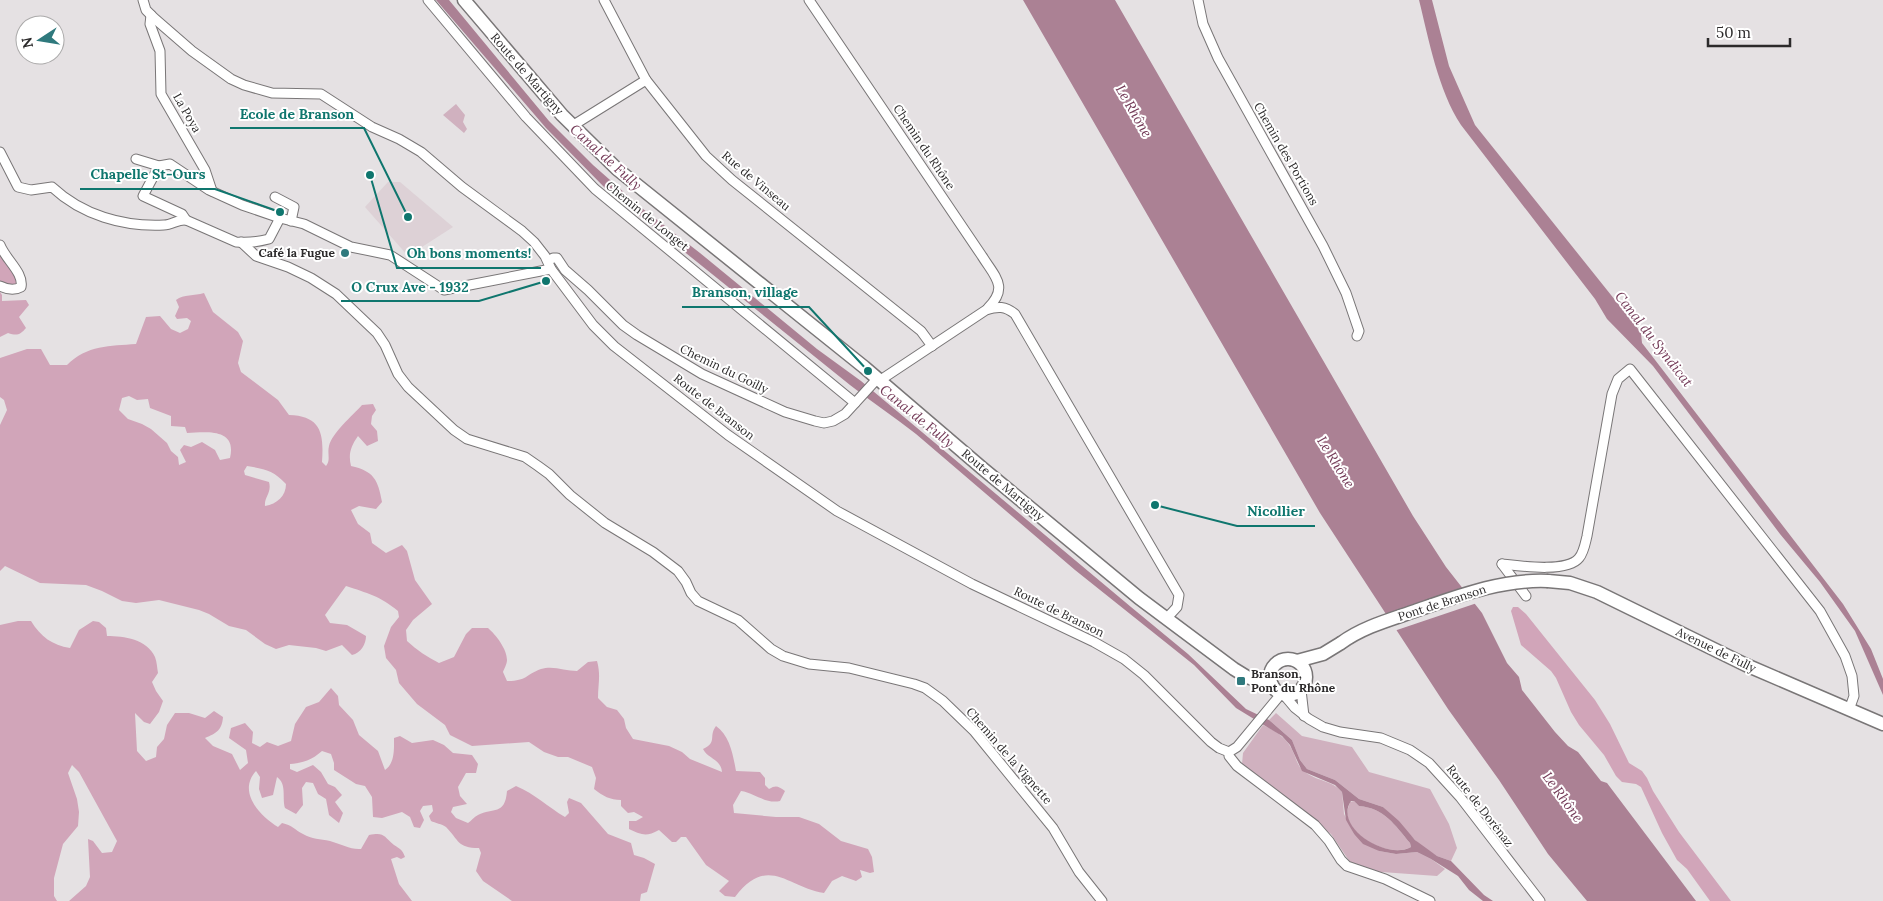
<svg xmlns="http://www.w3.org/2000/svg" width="1883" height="901" font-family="Lora,serif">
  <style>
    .built { fill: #ddd1d6 }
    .green { fill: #d0b1bf }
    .forest { fill: #d1a5b9; fill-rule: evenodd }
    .water { fill: #ab8194; fill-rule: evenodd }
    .pier { fill: #e5e1e3 }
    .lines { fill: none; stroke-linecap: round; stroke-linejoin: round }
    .minor-casing { stroke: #797677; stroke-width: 11 }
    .secondary-casing { stroke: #797677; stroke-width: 15 }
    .minor { stroke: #fff; stroke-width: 9 }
    .secondary { stroke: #fff; stroke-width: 12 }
    .secondary-bridge-casing { stroke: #797677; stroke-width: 15; stroke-linecap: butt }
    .secondary-bridge { stroke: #fff; stroke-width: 12 }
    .poi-dot { fill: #2f797d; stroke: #fff; stroke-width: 2 }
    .labels { text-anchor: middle; stroke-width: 4; stroke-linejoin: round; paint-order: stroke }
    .street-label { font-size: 12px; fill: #2c2a2b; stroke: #fff }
    .poi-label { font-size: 12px; font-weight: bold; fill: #2c2a2b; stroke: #fff; text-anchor: end }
    .water-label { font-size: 14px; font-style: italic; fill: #743b58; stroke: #fff }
    .leader { fill: none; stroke: #0f766e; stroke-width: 2 }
    .callout-dot { fill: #0f766e; stroke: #fff; stroke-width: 2 }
    .callout-label { font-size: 14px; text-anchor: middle; font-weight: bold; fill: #0f766e; stroke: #fff; stroke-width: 4; stroke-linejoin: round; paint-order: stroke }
  </style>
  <rect width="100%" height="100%" fill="#e5e1e3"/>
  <polygon class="built" points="388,182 400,182 453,227 408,256 365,207"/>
  <g class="green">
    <polygon points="456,104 465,115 463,122 467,129 464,133 443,115"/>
    <polygon points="1276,713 1302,736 1352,747 1369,772 1430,789 1449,824 1457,848 1451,861 1437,856 1422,847 1383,807 1359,799 1335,780 1307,769 1300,760 1292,740 1269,720"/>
    <path d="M1263,725C1278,732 1288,739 1294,754C1297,761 1298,767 1304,771C1315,781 1332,780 1342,792L1344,814L1354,834L1379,851L1396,854L1417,852L1431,859L1445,869L1437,876L1368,871L1350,862L1331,834L1242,764L1243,753Z"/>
    <path d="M1354,801L1359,806C1384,808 1395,825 1410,843L1411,847C1391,858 1350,838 1347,814C1347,810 1349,806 1350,802Z"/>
  </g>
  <g class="forest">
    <polygon points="0,256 3,256 19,278 17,286 0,291"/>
    <path d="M0,292L2,295V301L26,300L29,305L19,317L26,328C20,335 17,336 8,333L0,337Z"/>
    <path d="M204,293L213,312L238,332L243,341L238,363L241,372L278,400L289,415C321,416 324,433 322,462L326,466C331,460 327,454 329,446C332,433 352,416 362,405L373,404L376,410L372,416L371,424L377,431L378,441L367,446L358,436C351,446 348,454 351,466C374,471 378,480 382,502L376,509L359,506L351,510L358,524L370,533L372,543L386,553L402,545L407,551L415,580L432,604L413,620L406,630L407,641C417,650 427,657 439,663L454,657L466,634L472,628H488C496,635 507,649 507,660C507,664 504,669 503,672L507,681C527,681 525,675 541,669C553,665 565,671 577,671L588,662L597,661C601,675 598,684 598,698L607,707L617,710L624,719L626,728L633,739L669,746L682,752L690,759L722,772C721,759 708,759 703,749C718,742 708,737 716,726C730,736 733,755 736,771L760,772L765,778V785L769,789C776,785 778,786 785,791L780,801C765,804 755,793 741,791L733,805L734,813L776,817H799L819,824L841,841L868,849L872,857L874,872L870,873L860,870L862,877L856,881L842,876L832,881L824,893C787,887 768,854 735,897L725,896L719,891L729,881L706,865L686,837H681L676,842H672L659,830C646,837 642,835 629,829V821H636L643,817L634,812L628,813L621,806V800C610,800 603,796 594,789L596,778L592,767L568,757H558L544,752L529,742L472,746L450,735L445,725L417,704L399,683L396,670L386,658L384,646L391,627L399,617L398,611C380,596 367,593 346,586L325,615L330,623L347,625L366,636C366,644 361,653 352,655L342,645L326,651L316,648L289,645L276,649L265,644L246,630L229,626L209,614L199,610L159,600L136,603L122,601L102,591L86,585L40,583L5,566L0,571V425L7,410L4,400L0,397V358L27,349H41L50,365H67C87,345 110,346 136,344L146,317L160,316L171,329L180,333L188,329L191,321L187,318L177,319L175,316L179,307L176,300C184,294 194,296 204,293ZM129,396L137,400L148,399L150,408L171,416V426L185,427L187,433C207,432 237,428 230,458L220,460L215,450L202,442L191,447L184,445L180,450L186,462L179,465L178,457L171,451L167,443L151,429L142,424L128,419L119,410L122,398ZM247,466C265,469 273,470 286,484C286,496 277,504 265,506C264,497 272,493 269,482L245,475L244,471Z"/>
    <polygon points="1513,607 1518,607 1526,614 1595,700 1610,724 1629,763 1642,771 1647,778 1653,791 1679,832 1731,901 1710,901 1687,869 1677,860 1662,833 1641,787 1636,784 1622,782 1616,776 1604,755 1579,725 1571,712 1556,678 1551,671 1521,645 1511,611"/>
    <path d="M18,621H31C41,637 52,645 70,648L79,630L93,621L99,622L106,628L107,636C124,636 147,639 155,657C157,662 157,668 158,673L152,682L156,691L163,701L159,712L150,724L144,722L135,713L137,751L146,761L156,757L157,747L164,739L167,725L175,713H189L205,718L214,711L223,717C222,730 217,733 205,738L213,746L232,754L240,770L248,763L246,750L229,738L231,728L245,723L253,732L252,743L260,747L267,742L278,746L291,741L295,724L306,707L319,702L331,688L338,696L339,705L353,720L359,735L378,751L385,770C395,763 394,749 394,738L400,736L412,743L433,740L444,745L453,753L472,755L478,764L476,773H466L458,787L460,796L467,804L453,807L451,812L456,818L468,823C471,821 474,817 478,815C493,807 505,816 507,791L516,786C535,794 548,807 565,817L569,813L567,802L569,798L581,803L608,834L631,843L634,855L644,858L655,864L647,892L641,894L640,901H512L483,881L476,871L481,853L479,848C457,848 459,840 446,827C442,824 435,823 431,821L429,816L433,811L432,805L423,806L420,811L424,820L420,828L414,827L410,817L402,812L382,818L373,817L372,797L365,786L356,784L334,770V763L331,754L322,751C312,760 303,763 290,764V769L297,772L313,765L321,772L328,784L335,787L342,795L335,802L343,813L339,823L329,815L326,799L318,794L313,783L306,782L302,788L303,805L296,814L285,808C282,797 287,784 277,777L273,795L262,798L259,789L260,777L256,771C237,792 260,816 278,827L282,823C292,825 295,830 303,834C312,839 320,839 330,841C341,844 351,850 361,849L369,835C385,832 383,836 394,845C400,849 402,849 405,857L401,859L397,857L391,859L399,884L412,901H69L86,886L90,877L88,839L93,841L102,853L112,852L117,841L79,772L72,765L68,773L77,799L79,812L78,826L63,844L54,878V896L57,901H0V625Z"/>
  </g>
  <g class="water">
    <path d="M436,0H449L549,121L593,165L643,209L700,253L817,349L861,381L1131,607L1188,654L1246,709L1269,720L1292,740L1300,760L1307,769L1335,780L1359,799L1383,807L1399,821L1415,840L1437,856L1451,861L1484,895L1493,901H1483L1469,890L1458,876L1431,859L1417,852L1396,854L1379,851L1363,844L1354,834L1346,820L1342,792L1335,785L1302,771L1290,745L1282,736L1236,708L1194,665L1075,570L916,434C894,417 872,402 850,385L605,188L546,128ZM1351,801H1354L1359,806C1384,808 1395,825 1410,843L1411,847C1387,861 1333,827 1351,801Z"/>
    <polygon points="1023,0 1115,0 1413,516 1446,567 1482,613 1507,663 1519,677 1522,690 1555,732 1568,746 1578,752 1601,781 1607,783 1696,901 1587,901 1548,854 1499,780 1448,709 1320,513"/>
    <path d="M1419,0H1432L1449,66L1475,125L1639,330L1641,333L1642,343L1843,604L1871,649L1883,679V695L1855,631L1820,582L1780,534L1653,366L1607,319L1595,299L1461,125C1438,90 1429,40 1419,0Z"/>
  </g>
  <polygon class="pier" points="1464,587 1477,603 1394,631 1383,615"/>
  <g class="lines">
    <defs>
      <g id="minor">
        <polyline points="143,0 146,10 154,18 192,51 231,79 244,85 272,93 321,94 372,127 399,139 421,152 462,187 522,231 534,242 545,256 551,269 593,325 614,346 728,435 837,511 972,584 1094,642 1124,659 1144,675 1211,742 1219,748 1229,752 1237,747 1281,694"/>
        <polyline points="428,0 526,117 595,189 855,403"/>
        <polyline points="604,0 646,80 706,156 732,180 921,331 932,346"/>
        <path d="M809,0L982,256C995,277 1009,287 988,308"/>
        <polyline points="1198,0 1203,24 1218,58 1323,246 1346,293 1359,331 1357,336"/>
        <polyline points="151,15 150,24 160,51 161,94 205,170 212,191"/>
        <polyline points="572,126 646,80"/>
        <path d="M0,152L18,187L31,190L52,187C82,215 123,227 164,225C172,225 178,219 186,220L236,242C247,243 258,242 269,239L280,218"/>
        <polyline points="136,159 159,166 170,164 209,190 242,205 280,218 304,224 351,247 390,255 444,290 551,269"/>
        <polyline points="159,166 143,196 182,214 186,220"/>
        <polyline points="275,197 294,207 291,221"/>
        <polyline points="241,242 256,256 288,267 311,278 336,294 377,333 385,345 398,374 408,387 454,430 467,439 525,457 538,466 549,474 570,495 605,523 653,552 678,571 686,582 691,593 698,601 738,620 771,649 783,656 809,664 849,668 914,684 925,688 943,701 974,731 1053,828 1079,872 1102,901"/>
        <path d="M0,245C6,260 24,273 21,287C14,291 6,289 0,286"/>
        <polyline points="548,261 553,258 557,258 565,270 588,290 623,325 637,335 702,374 785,412 815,421 824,423 833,421 845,414 877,379"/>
        <path d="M879,381L986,310C998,306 1005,306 1015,314L1179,595L1177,607L1166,619"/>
        <path d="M1502,564C1520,566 1567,573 1579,558C1584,552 1585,544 1587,536L1612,394L1618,379L1630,369L1820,611L1845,656L1852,676L1854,696L1849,710"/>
        <polyline points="1502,564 1526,596"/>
        <polyline points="1301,690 1304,716"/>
        <polyline points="1284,695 1295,708 1309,719 1323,727 1340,732 1381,738 1410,750 1429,763 1460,797 1540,901"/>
        <polyline points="1229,752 1229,756 1237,766 1315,825 1329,841 1341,860 1347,866 1385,879 1430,901"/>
      </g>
      <g id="secondary">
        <polyline points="464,0 562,115 617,169 864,367 982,468 1139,598 1234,669 1247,677 1272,685"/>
        <polyline points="1548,581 1570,583 1597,592 1746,665 1883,724"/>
        <circle cx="1288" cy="677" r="18"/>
        <polyline points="1297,661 1323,654 1341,643"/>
      </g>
    </defs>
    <use href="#minor" class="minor-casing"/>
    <use href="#secondary" class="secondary-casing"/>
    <use href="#minor" class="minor"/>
    <use href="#secondary" class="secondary"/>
    <defs>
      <path id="secondary-bridge" d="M1341,643C1363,627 1389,620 1415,611C1458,596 1502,579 1548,581"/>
    </defs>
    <use href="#secondary-bridge" class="secondary-bridge-casing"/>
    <use href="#secondary-bridge" class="secondary-bridge"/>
  </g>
  <g class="poi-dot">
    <circle cx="345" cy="253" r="5"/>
    <rect x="1236" y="676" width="10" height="10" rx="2.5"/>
  </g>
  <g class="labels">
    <g class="street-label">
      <text transform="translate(527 74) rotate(49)" y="4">Route de Martigny</text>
      <text transform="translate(187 113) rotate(60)" y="4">La Poya</text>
      <text transform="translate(924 147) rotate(56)" y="4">Chemin du Rhône</text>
      <text transform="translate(1286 154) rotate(60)" y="4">Chemin des Portions</text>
      <text transform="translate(756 181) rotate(40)" y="4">Rue de Vinseau</text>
      <text transform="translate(647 216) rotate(39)" y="4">Chemin de Longet</text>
      <text transform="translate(724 369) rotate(26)" y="4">Chemin du Goilly</text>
      <text transform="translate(714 407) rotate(38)" y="4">Route de Branson</text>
      <text transform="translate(1003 485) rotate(40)" y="4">Route de Martigny</text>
      <text transform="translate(1442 603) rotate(-18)" y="4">Pont de Branson</text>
      <text transform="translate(1059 612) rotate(26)" y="4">Route de Branson</text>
      <text transform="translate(1716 650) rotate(26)" y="4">Avenue de Fully</text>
      <text transform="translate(1009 756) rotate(49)" y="4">Chemin de la Vignette</text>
      <text transform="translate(1480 806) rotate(52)" y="4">Route de Dorénaz</text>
    </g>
    <g class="poi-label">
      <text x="335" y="257">Café la Fugue</text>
      <text x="1251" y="678" text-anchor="start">Branson,<tspan x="1251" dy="14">Pont du Rhône</tspan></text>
    </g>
    <g class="water-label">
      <text transform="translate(1134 111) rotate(60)" y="5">Le Rhône</text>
      <text transform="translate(606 157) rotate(42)" y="5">Canal de Fully</text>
      <text transform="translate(1654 339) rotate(52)" y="5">Canal du Syndicat</text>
      <text transform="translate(917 416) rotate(39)" y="5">Canal de Fully</text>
      <text transform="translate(1336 462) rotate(58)" y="5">Le Rhône</text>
      <text transform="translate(1563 797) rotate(54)" y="5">Le Rhône</text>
    </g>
  </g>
  <path class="leader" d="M408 217L364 128H230M280 212L215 189H80M370 175L397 268H541M546 281L479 301H341M868 371L809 307H682M1155 505L1237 526H1315"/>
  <g class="callout-dot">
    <circle cx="408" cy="217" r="5"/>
    <circle cx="280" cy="212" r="5"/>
    <circle cx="370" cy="175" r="5"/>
    <circle cx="546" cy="281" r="5"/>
    <circle cx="868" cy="371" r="5"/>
    <circle cx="1155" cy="505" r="5"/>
  </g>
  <g class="callout-label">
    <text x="297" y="119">Ecole de Branson</text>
    <text x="148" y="179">Chapelle St-Ours</text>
    <text x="469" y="258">Oh bons moments!</text>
    <text x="410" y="292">O Crux Ave - 1932</text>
    <text x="745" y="297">Branson, village</text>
    <text x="1276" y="516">Nicollier</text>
  </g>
  <g transform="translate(40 40) rotate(258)"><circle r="24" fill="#ffffff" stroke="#abaaaa"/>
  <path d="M0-4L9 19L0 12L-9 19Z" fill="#2f797d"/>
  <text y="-8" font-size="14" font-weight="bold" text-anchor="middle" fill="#2c2a2b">N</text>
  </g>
  <path d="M1708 38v8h82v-8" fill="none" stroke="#2c2a2b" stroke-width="2.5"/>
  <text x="1716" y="38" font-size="15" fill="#2c2a2b" stroke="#ffffff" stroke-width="4" paint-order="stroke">50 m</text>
</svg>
